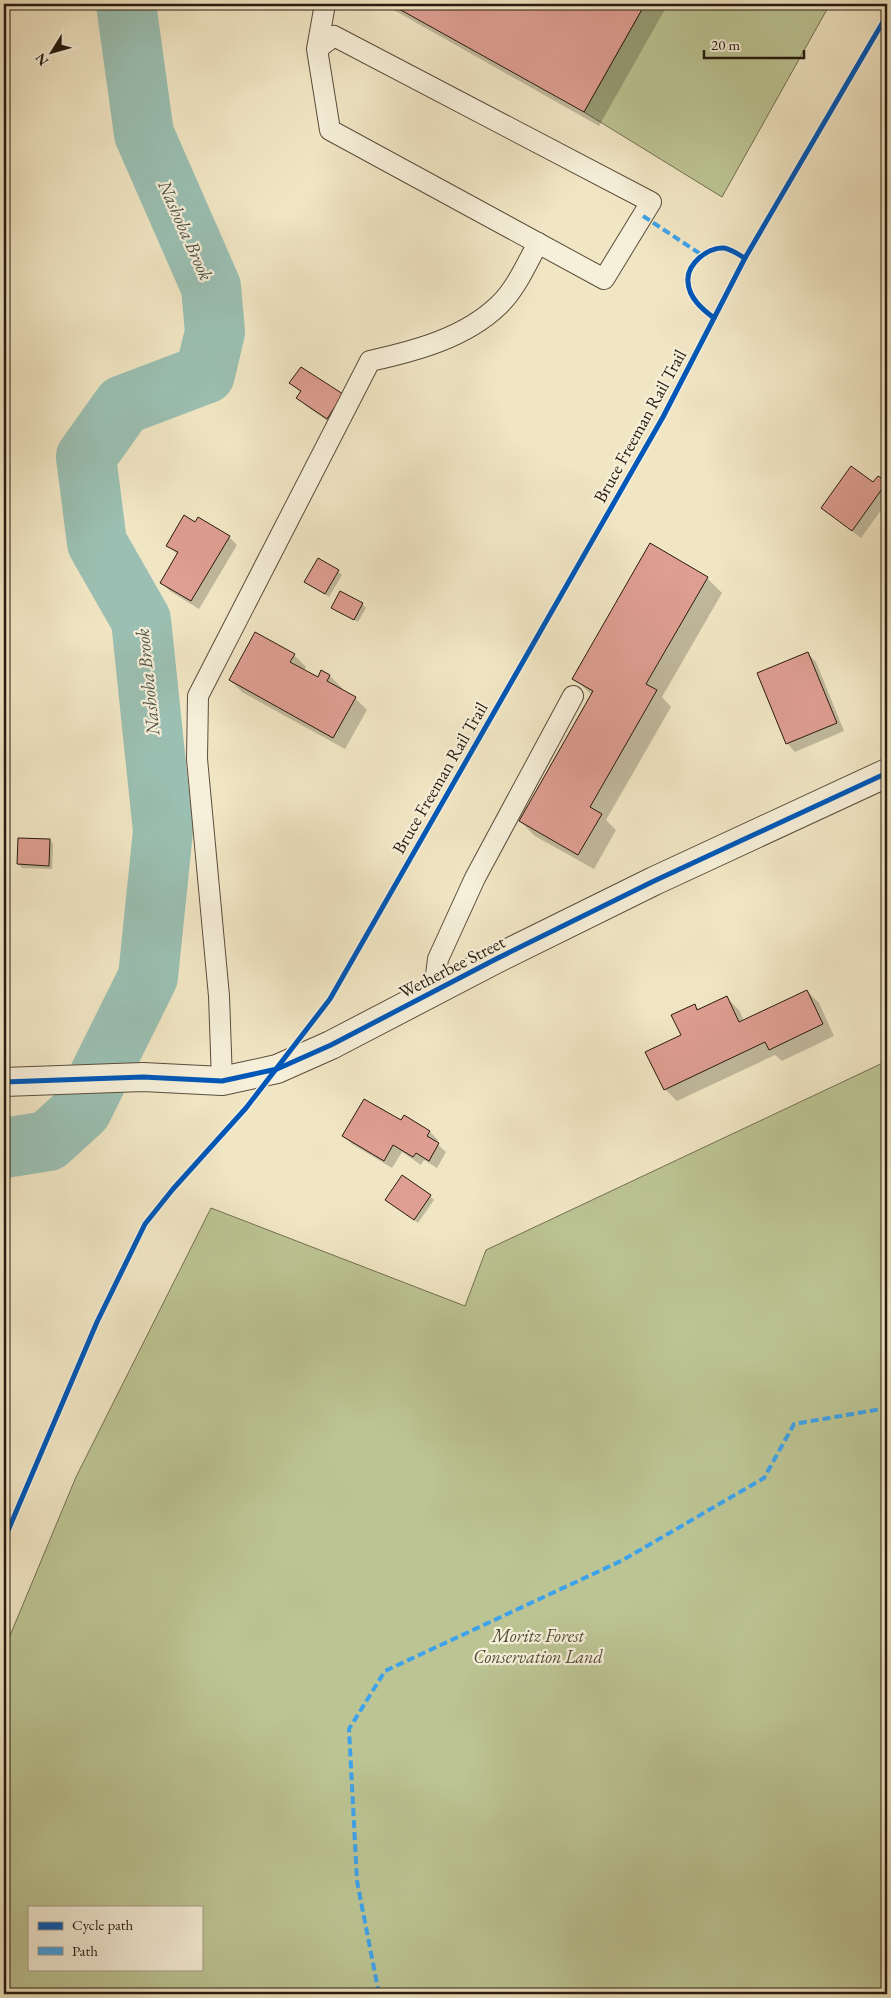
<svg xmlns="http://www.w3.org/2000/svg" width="891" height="1998" font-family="'EB Garamond',serif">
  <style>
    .green { fill: #bcc493; stroke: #726f51; fill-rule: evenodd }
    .shadow { fill: #0003 }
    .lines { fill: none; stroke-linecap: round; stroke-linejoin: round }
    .river { stroke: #9bc0b3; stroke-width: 60 }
    .building { fill: #de9e91; stroke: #271a0f }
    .service-casing { stroke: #5a4d3c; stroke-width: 22 }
    .minor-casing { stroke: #5a4d3c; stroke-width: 30 }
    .service { stroke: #f6efd9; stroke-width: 20 }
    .minor { stroke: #f6efd9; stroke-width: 28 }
    .quiet { stroke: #3ea2ea; stroke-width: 4; stroke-dasharray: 8 4; stroke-linecap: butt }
    .cycleway-casing { stroke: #f6efd9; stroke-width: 8 }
    .cycleway { stroke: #0057b8; stroke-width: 5 }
    .labels { text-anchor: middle; stroke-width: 4.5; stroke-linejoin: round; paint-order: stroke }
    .street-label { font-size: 18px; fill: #271a0f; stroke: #f6efd9 }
    .park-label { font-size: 18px; font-style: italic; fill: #544d37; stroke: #f6efd9 }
    .water-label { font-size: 19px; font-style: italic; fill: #505448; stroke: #f6efd9 }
  </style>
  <rect width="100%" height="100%" fill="#f1e6c4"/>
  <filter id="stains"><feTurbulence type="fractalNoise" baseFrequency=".004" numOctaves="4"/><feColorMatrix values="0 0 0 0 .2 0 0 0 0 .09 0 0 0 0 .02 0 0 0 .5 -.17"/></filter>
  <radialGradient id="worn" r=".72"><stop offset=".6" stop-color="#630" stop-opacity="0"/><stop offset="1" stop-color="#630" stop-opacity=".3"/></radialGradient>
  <g class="green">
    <polygon points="645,4 830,4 722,197 584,112"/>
    <path d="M887,1061V1994H4V1650L76,1477L211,1208L465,1306L486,1250ZM29,1907H201V1969H29Z"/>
  </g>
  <g class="shadow">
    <polygon points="383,4 668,4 599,126"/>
    <polygon points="290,383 342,395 335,426 306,406 298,398 301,393"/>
    <polygon points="878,477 887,484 887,502 861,538 822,508 874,484"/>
    <polygon points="195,524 229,537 237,545 199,609 170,591 162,583 178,555 168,545"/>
    <polygon points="338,571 342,575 329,597 306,582"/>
    <polygon points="707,578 722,593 662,697 671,707 606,820 616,830 594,869 535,836 520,821 592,695 574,678"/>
    <polygon points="362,604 366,608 358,622 333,607"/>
    <polygon points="808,654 816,662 844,731 795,752 787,743"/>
    <polygon points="294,655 306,667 304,670 318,678 322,672 330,676 342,688 341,690 355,698 367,710 345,749 242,692 230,680"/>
    <polygon points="50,840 53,844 52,869 22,868 18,864"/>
    <polygon points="807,991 819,1003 834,1036 782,1061 775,1055 677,1101 665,1089 694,1005 700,1011 727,998 739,1010 744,1021"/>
    <polygon points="404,1117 430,1132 438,1140 436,1143 446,1152 437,1168 424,1160 421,1165 402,1152 392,1168 352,1144 344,1136 401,1122"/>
    <polygon points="430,1196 434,1200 418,1223 386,1200"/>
  </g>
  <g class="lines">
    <polyline class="river" points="4,1148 48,1141 82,1110 148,977 163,831 141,620 97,543 86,457 123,405 205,374 215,332 211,287 144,134 126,4"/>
  </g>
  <g class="building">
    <polygon points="390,4 645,4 584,112"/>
    <polygon points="301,367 343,394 327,419 296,398 301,391 289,383"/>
    <polygon points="851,466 873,482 878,476 887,482 852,531 821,508"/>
    <polygon points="184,515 195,522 198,517 230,536 191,601 160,583 178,552 166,546"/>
    <polygon points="650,543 708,577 646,684 657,690 590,807 602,814 578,855 519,821 593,691 572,679"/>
    <polygon points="318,558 339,570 325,594 304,582"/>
    <polygon points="340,591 363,603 354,620 331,608"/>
    <polygon points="255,632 295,654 290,662 318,677 321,670 330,675 327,681 356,697 333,738 229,680"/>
    <polygon points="808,652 837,723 786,744 757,673"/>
    <polygon points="18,838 50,839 49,866 17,864"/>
    <polygon points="807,990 823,1024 769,1050 765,1042 664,1090 645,1052 681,1035 671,1015 695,1004 697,1010 727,996 739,1022"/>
    <polygon points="364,1099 401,1120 404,1115 430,1131 427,1136 439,1143 429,1161 416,1153 413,1157 393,1145 384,1161 342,1136"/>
    <polygon points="402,1175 431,1195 414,1220 385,1200"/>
  </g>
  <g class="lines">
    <defs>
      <g id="service">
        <polyline points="317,49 334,36 651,202 604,279 330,130 317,49 325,4"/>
        <polyline points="434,991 438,959 475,878 573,696"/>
        <path d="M222,1081L219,996L197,759L198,696L370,361C415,351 465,338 499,305C516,289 527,263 538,243"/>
      </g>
      <polyline id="minor" points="4,1082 143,1077 222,1081 277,1069 331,1045 496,959 654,881 887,773"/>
    </defs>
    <use href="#service" class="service-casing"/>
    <use href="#minor" class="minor-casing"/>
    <use href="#service" class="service"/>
    <use href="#minor" class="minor"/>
    <g class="quiet">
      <polyline points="643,216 702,255"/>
      <polyline points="379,1994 357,1881 349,1729 385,1671 623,1560 764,1478 794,1424 887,1408"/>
    </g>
    <defs>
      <g id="cycleway">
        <path d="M714,318C702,309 689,298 688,282C686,264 708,247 724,248C731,249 739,255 745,258"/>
        <polyline points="4,1082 143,1077 222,1081 277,1069 331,1045 496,959 654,881 887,773"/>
        <polyline points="4,1540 97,1322 145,1224 173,1189 246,1108 330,999 663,417 745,258 887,15"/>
      </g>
    </defs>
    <use href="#cycleway" class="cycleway-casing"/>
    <use href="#cycleway" class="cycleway"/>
  </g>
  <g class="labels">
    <g class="street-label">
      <text transform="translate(640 426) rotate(-61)" y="6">Bruce Freeman Rail Trail</text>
      <text transform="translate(440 778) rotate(-60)" y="6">Bruce Freeman Rail Trail</text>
      <text transform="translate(452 967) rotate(-27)" y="6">Wetherbee Street</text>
    </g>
    <g class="park-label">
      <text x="538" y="1642">Moritz Forest<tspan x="538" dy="21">Conservation Land</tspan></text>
    </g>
    <g class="water-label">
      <text transform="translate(186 230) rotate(66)" y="7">Nashoba Brook</text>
      <text transform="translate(147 682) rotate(-96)" y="7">Nashoba Brook</text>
    </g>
  </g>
  <rect width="891" height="1998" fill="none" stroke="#f1e6c4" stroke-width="20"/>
  <rect x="5" y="5" width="881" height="1988" fill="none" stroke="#271a0f" stroke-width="2.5"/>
  <rect x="10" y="10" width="871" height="1978" fill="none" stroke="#271a0f"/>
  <rect x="28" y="1906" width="175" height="65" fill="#f6efd9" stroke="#a39a88"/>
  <rect x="38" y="1922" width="25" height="8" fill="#0057b8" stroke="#a39a88"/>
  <text x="72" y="1930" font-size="15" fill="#271a0f">Cycle path</text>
  <rect x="38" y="1947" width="25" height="8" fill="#3ea2ea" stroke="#a39a88"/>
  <text x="72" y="1956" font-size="15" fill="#271a0f">Path</text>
  <g transform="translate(52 52) rotate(233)" stroke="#f6efd9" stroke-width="4" paint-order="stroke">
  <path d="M0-4L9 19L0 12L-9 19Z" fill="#271a0f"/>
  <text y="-8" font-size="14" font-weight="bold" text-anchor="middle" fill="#271a0f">N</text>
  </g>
  <path d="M704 50v8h100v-8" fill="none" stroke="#271a0f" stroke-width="2.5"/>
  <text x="711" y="50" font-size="15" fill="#271a0f" stroke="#f6efd9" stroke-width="4" paint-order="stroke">20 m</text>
  <rect width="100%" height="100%" filter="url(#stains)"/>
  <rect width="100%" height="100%" fill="url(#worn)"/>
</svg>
